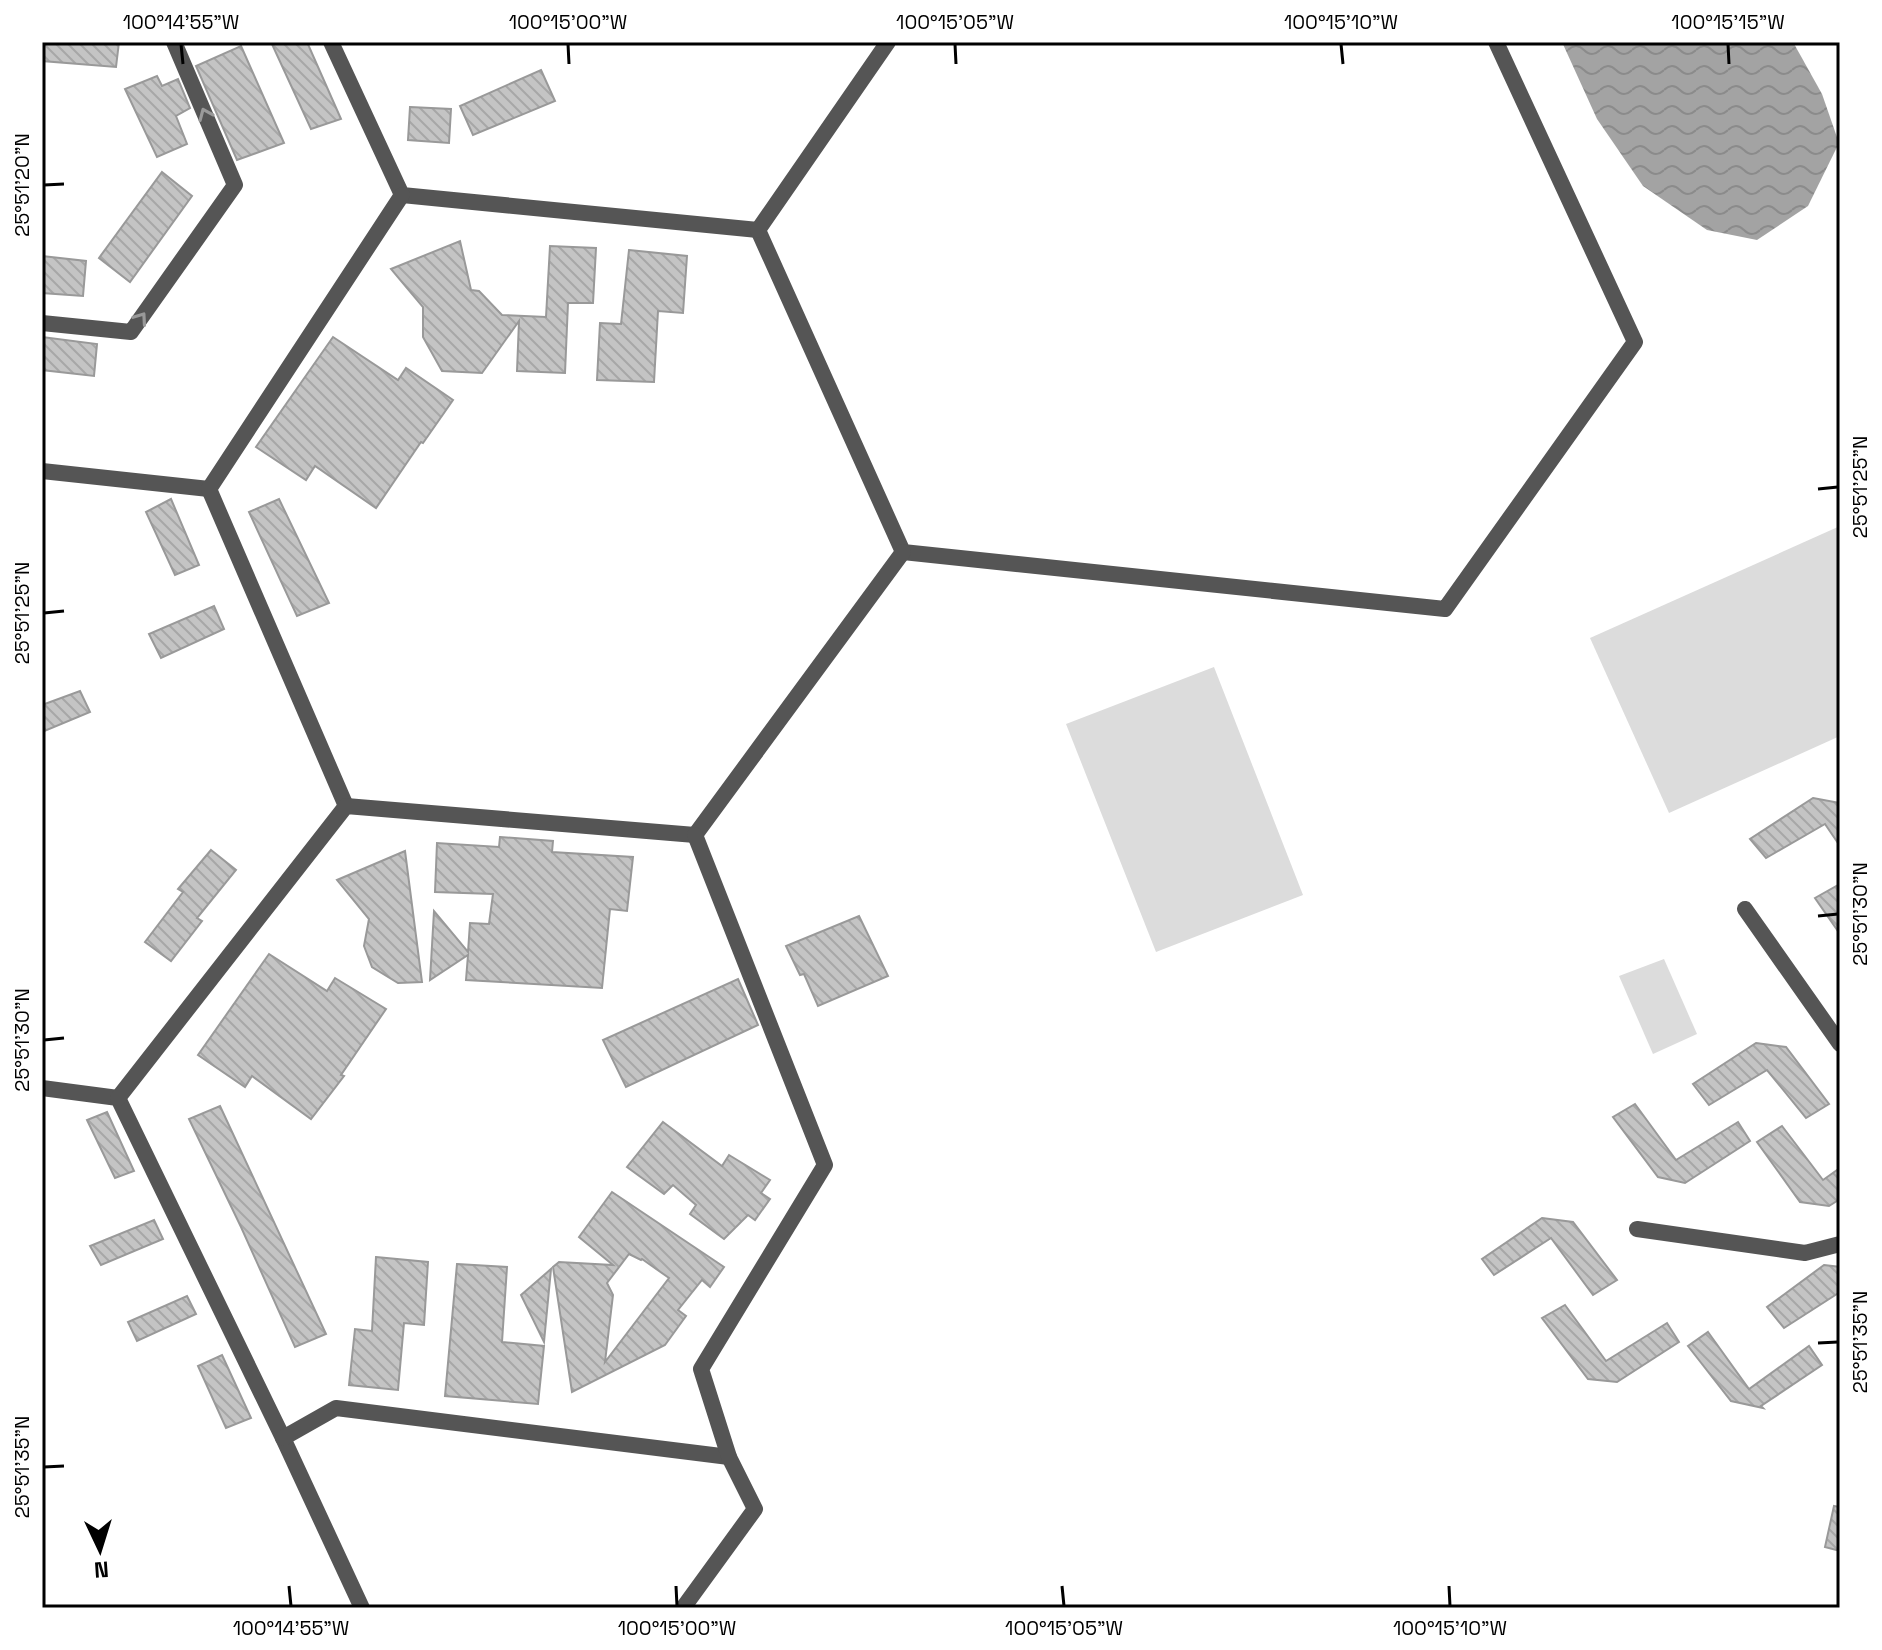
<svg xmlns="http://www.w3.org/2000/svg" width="1882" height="1650" font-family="'Space Grotesk',sans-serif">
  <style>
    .green { fill: #dcdcdc }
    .water { fill: url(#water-waves) }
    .building { fill: url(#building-back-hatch); stroke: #999; stroke-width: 2; fill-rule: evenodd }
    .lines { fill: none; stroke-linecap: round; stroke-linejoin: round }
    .street { stroke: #555; stroke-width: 16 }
    .oneway { stroke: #999 }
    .ticks { fill: none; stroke: #000; stroke-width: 3 }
    .neatline { fill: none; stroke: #000; stroke-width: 3 }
    .ticks-label { font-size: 20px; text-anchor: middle; fill: #000 }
  </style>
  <defs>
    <pattern id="water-waves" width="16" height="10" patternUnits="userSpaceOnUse" patternTransform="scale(2)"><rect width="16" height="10" fill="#a3a3a3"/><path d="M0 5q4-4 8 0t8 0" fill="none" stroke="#8b8b8b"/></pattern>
    <pattern id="building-back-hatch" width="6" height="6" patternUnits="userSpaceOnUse" patternTransform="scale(2)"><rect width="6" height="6" fill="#c4c4c4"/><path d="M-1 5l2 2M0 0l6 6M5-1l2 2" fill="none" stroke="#a7a7a7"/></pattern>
  </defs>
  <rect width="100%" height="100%" fill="#fff"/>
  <g class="green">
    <polygon points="1840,526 1840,736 1669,813 1590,638"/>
    <polygon points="1214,667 1303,895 1156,952 1066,724"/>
    <polygon points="1664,959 1697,1034 1653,1054 1619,976"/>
  </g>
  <polygon class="water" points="1562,42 1793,42 1822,94 1839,143 1808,206 1757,240 1707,230 1643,186 1597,119"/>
  <g class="building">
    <polygon points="42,42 119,42 116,67 42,61"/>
    <polygon points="271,42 307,42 341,119 311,129"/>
    <polygon points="241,46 284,143 237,160 196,66"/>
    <polygon points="541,70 555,101 473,135 460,106"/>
    <polygon points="157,76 162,86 178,79 190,108 176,116 187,144 157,157 125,89"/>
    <polygon points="410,107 451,109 449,143 408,140"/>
    <polygon points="162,172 192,196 130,282 99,258"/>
    <polygon points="460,241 471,290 479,291 502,315 546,317 550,246 596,248 593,303 568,303 565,373 517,371 519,321 482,373 442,371 423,337 423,307 391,269"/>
    <polygon points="629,250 687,256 683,313 658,311 654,382 597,380 600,323 621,324"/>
    <polygon points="42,256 86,261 83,296 42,293"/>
    <polygon points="42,337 97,344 94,376 42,370"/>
    <polygon points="333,337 398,380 406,368 453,400 423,443 421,442 376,508 315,466 306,480 256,447"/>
    <polygon points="171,499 199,565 175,575 146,512"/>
    <polygon points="279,499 329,603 297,616 249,512"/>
    <polygon points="214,606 224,629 161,658 149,634"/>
    <polygon points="80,691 90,712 42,732 42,705"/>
    <polygon points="1813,798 1840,803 1840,846 1825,824 1766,858 1750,839"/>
    <polygon points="500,837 553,841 552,852 633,857 627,911 610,909 602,988 466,980 468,955 430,980 434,911 468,952 470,923 489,924 493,894 435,892 437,843 499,847"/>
    <polygon points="211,850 236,870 197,918 202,921 171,961 145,942 183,892 178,889"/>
    <polygon points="405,851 422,982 398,983 372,967 364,946 369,919 337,880"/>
    <polygon points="1840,884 1840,934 1815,898"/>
    <polygon points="859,916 888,976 818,1006 804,974 800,975 786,946"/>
    <polygon points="269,954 327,991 335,978 386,1009 341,1075 344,1076 311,1119 252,1076 245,1087 198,1055"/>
    <polygon points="738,979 758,1025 626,1087 603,1040"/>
    <polygon points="1756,1043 1786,1047 1829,1104 1806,1118 1767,1070 1709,1105 1693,1084"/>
    <polygon points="1635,1104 1676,1160 1738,1122 1750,1141 1685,1183 1658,1177 1613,1117"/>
    <polygon points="220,1106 326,1334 295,1347 241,1227 189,1119"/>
    <polygon points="107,1112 134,1171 115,1178 87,1120"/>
    <polygon points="663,1122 722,1166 729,1155 770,1180 761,1193 770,1199 755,1220 748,1215 724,1239 690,1214 696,1205 673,1185 664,1194 627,1167"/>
    <polygon points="1782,1126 1823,1180 1840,1168 1840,1199 1829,1206 1800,1202 1757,1142"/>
    <path d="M612,1192L724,1267L710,1287L702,1280L678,1310L686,1316L665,1345L572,1392L553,1267L559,1262L613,1265L579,1237ZM629,1254L641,1260L642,1259L669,1278L605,1362L613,1295L607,1283Z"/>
    <polygon points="1542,1218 1573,1222 1617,1280 1593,1295 1551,1238 1494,1275 1482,1259"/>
    <polygon points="154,1220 163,1239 101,1265 90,1246"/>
    <polygon points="376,1257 428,1262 424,1325 404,1323 398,1390 349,1385 355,1329 372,1331"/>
    <polygon points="457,1264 507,1267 502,1342 544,1346 538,1404 445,1396"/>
    <polygon points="1824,1265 1840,1267 1840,1292 1784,1328 1767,1307"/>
    <polygon points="551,1269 544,1342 521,1295"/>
    <polygon points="187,1296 196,1314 137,1341 128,1322"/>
    <polygon points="1565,1305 1606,1361 1667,1323 1679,1342 1617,1382 1588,1379 1542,1318"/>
    <polygon points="1708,1332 1749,1389 1809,1346 1822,1365 1761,1406 1763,1408 1731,1401 1688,1346"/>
    <polygon points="222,1355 251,1418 226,1428 198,1366"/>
    <polygon points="1834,1506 1840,1507 1840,1551 1825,1547"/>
  </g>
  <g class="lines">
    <g class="street">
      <polyline points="331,42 402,195 758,230"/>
      <polyline points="758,230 903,552 1445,609 1635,342 1496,42"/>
      <polyline points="758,230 888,42"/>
      <polyline points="42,323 131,332 235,185 174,42"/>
      <polyline points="42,471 209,489"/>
      <polyline points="346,806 209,489 402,195"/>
      <polyline points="1745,909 1840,1044"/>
      <polyline points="42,1088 118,1098 283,1438 362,1608"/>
      <polyline points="118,1098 346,806 695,835 903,552"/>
      <polyline points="1637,1229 1805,1253 1840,1244"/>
      <polyline points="283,1438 336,1408 729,1457"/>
      <polyline points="683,1608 755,1509 729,1457 701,1369 825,1165 695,835"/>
    </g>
  </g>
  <defs><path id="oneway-chevron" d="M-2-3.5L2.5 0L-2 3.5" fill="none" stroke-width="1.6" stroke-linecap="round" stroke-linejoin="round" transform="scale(2)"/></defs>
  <g class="oneway">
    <use href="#oneway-chevron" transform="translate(205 114) rotate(-113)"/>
    <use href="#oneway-chevron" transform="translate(141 318) rotate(-55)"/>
  </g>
  <path class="ticks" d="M181,44L183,64M568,44L569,64M955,44L956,64M1341,44L1343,64M1728,44L1729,64M44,185L64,184M1818,489L1838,487M44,613L64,611M1818,916L1838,914M44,1040L64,1038M1818,1343L1838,1342M44,1467L64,1466M289,1586L291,1606M676,1586L677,1606M1062,1586L1064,1606M1449,1586L1450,1606"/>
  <rect width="1882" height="1650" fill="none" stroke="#ffffff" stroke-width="88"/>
  <g transform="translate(100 1550) rotate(176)" stroke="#ffffff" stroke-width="6" paint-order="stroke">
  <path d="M0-6L14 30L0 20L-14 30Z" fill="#000000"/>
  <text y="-12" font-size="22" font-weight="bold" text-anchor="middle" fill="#000000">N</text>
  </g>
  <rect x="44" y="44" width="1794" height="1562" class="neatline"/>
  <g class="ticks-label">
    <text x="181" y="29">100°14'55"W</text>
    <text x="568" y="29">100°15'00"W</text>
    <text x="955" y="29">100°15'05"W</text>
    <text x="1341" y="29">100°15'10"W</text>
    <text x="1728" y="29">100°15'15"W</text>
    <text transform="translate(22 185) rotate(-90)" y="7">25°51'20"N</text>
    <text transform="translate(1860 487) rotate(-90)" y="7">25°51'25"N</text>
    <text transform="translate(22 613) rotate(-90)" y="7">25°51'25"N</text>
    <text transform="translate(1860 914) rotate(-90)" y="7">25°51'30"N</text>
    <text transform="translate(22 1040) rotate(-90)" y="7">25°51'30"N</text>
    <text transform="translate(1860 1342) rotate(-90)" y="7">25°51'35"N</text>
    <text transform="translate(22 1467) rotate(-90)" y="7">25°51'35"N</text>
    <text x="291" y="1635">100°14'55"W</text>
    <text x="677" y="1635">100°15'00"W</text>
    <text x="1064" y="1635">100°15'05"W</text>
    <text x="1450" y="1635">100°15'10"W</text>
  </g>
</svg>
